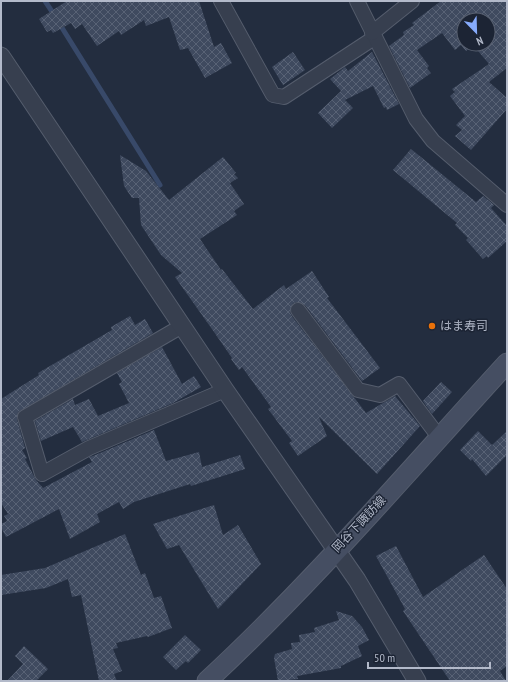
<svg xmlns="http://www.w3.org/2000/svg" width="508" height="682" font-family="'PT Sans Narrow','Noto Sans JP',sans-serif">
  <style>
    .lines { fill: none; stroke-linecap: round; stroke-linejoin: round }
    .stream { stroke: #384969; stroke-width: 5 }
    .building { fill: url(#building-cross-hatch); fill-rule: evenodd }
    .minor-casing { stroke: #555d6d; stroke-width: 16 }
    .tertiary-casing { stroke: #555d6d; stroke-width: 19 }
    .secondary-casing { stroke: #555d6d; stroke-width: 21 }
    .minor { stroke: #373f4f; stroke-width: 14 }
    .tertiary { stroke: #373f4f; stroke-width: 17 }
    .secondary { stroke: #454e62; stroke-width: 19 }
    .food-dot { fill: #e8710a; stroke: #1c2434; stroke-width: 1.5 }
    .labels { text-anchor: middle; stroke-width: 3; stroke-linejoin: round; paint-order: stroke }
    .poi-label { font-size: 12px; fill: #b3baca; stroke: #1c2434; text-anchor: start }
    .street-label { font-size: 12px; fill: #b3baca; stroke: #1c2434 }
  </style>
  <defs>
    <pattern id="building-cross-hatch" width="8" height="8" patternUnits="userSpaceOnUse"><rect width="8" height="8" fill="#3f4a5f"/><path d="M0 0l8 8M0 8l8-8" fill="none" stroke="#586275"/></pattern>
  </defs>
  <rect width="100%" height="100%" fill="#232d3f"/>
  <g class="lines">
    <g class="stream">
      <polyline points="45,1 55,16"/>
      <polyline points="59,23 160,185"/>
    </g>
  </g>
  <g class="building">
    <polygon points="67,1 199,1 214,47 221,43 232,63 205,78 188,48 180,50 169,17 146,26 144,20 121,35 119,31 97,46 82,24 75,29 71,23 53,33 51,30 47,32 39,19"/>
    <path d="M441,1H507V68L489,82L507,98V109L471,150L455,136L462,130L456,125L465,116L450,96L455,92L452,89L489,64L473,45L466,51L461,45L455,50L442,33L417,50L429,66L427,68L431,73L410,88L389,46L404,35L403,32L414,25L412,23ZM464,20H488V44H464Z"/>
    <polygon points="293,52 305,70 283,85 272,67"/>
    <polygon points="372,52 399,104 387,110 386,107 384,108 373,86 345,100 353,108 332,128 318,113 341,91 330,79 345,67 348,71"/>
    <polygon points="411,149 476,202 483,196 494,205 491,208 507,226 507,241 488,258 487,256 483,259 466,240 468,238 455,225 457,223 393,170"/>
    <polygon points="120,155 146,171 169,200 223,157 236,173 234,174 238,178 230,183 244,204 234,211 237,215 200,239 221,270 222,269 253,309 284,285 286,289 312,271 329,297 327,298 380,368 362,381 305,305 297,302 293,303 290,311 291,315 366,413 395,396 420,426 377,474 319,417 327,436 298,456 289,443 292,441 268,409 271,407 242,367 239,370 231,359 232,358 214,332 175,277 182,273 161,255 141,225 139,198 132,198 124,186"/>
    <polygon points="130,316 135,325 145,319 153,333 18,412 17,419 25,448 22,450 27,458 25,459 36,480 43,488 92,462 89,457 93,456 154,430 166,461 199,452 202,467 240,455 245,469 191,486 190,484 134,502 123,509 119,502 97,514 100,522 70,539 59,509 6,537 1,527 1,524 7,521 4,516 8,514 1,503 1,399 39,375 38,373 112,330 111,327"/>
    <polygon points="162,347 182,384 194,376 201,387 173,403 82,442 73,427 41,441 35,421 73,399 75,405 89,399 98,416 129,403 119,384 122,382 117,373"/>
    <polygon points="441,382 452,392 432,414 423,401"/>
    <polygon points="478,431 492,445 507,431 507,455 486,476 472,459 471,461 460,450"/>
    <polygon points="214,505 223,535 238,525 261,564 218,609 179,545 167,549 153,524"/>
    <polygon points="125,534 141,575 145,573 154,598 161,596 172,628 148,637 147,636 116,643 118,648 113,649 122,671 114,674 117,681 99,681 81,595 72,597 68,579 46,588 1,595 1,575 45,568"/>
    <polygon points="396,546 423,597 484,555 507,589 507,666 500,671 506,681 450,681 403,611 405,609 376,556"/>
    <polygon points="336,611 352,616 362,627 369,640 358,646 362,656 341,666 341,668 297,676 298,679 278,681 274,658 275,654 292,649 291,643 300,642 299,635 315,632 314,628 339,620"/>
    <polygon points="185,635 201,650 188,663 186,661 176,670 163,657"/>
    <polygon points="24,646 48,669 36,681 7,681 23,664 15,656"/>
  </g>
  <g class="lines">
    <defs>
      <g id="minor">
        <polyline points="221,1 273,95 284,97 374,38"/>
        <polyline points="357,1 416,119 433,141 507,205"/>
        <polyline points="372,33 412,1"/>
        <polyline points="298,310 358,390 380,395 399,384 439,437"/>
        <polyline points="182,326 25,417 42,474 89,448 225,390"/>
      </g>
      <polyline id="tertiary" points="1,56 225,390 357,580 417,681"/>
      <path id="secondary" d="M207,681C314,582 409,470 507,363"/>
    </defs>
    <use href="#minor" class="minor-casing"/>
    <use href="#tertiary" class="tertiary-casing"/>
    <use href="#secondary" class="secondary-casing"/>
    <use href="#minor" class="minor"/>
    <use href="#tertiary" class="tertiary"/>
    <use href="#secondary" class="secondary"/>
  </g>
  <circle class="food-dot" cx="432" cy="326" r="4"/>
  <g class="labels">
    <g class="poi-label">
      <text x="440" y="330">はま寿司</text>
    </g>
    <g class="street-label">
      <text transform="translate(359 524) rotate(-47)" y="4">岡谷下諏訪線</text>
    </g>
  </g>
  <rect width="508" height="682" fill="none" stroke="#b3baca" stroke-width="4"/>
  <g transform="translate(476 32) rotate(157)"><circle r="19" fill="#1c2434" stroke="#586070"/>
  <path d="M0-3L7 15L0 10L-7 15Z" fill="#86abfc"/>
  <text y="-6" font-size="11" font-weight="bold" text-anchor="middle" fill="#b3baca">N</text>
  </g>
  <path d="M368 662v6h122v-6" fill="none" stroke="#b3baca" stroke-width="2"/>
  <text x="374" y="662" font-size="12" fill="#b3baca" stroke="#1c2434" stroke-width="3" paint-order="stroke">50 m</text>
</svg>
